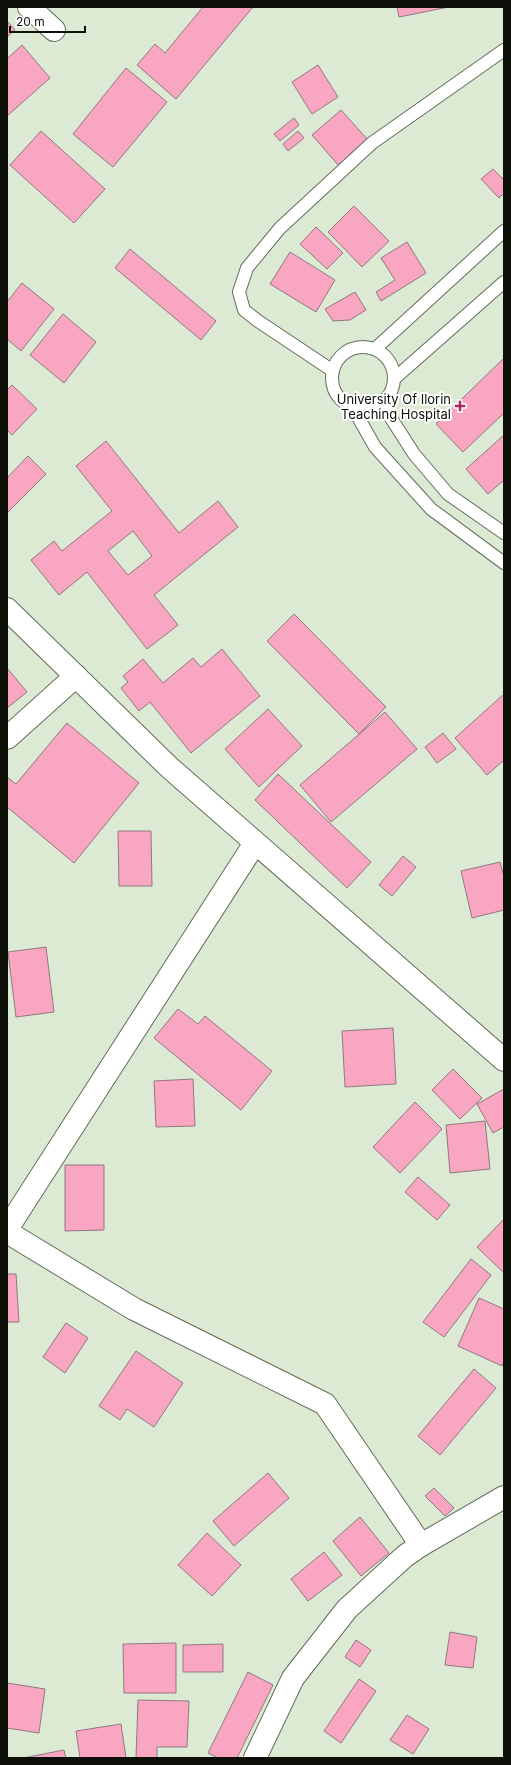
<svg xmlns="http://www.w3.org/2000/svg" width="511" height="1765" font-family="Inter,sans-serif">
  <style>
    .building { fill: #f9a6c3; stroke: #917880; fill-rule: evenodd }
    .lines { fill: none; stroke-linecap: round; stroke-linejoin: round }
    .service-casing { stroke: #626e5a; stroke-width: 14 }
    .minor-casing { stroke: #626e5a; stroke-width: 24 }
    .service { stroke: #fff; stroke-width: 12 }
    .minor { stroke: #fff; stroke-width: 22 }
    .poi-dot { fill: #ad2467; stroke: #fff; stroke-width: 1.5 }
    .labels { text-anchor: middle; stroke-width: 4; stroke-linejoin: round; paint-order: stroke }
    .poi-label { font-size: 13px; fill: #0c1008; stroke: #fff; text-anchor: end }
  </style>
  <rect width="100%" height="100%" fill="#dce9d3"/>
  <g class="building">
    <polygon points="203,7 253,7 176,99 137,65 155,44 165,53"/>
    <polygon points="397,7 449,7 399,17"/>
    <polygon points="7,21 15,30 7,37"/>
    <polygon points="22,45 50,78 7,116 7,59"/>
    <polygon points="318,65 338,97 312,114 292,82"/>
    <polygon points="126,68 167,102 113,167 73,134"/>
    <polygon points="341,110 368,140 339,166 312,135"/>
    <polygon points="294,118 299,125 280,141 274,134"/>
    <polygon points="41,131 105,189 74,223 10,165"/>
    <polygon points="298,131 304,138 288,151 283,144"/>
    <polygon points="493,169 504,180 504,193 499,198 481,179"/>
    <polygon points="354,206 389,241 362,267 328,232"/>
    <polygon points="316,227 343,253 327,269 300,244"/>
    <polygon points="407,242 426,273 381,301 376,292 395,280 381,258"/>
    <polygon points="130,249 216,321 201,340 115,268"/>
    <polygon points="290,252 335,280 316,312 270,284"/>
    <polygon points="22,283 54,309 21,351 7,339 7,302"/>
    <polygon points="355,292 366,310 350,320 333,321 325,309"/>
    <polygon points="63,314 96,342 64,383 30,355"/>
    <polygon points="504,358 504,413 463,452 436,424"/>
    <polygon points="12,385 37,409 12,435 7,430 7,390"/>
    <polygon points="504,435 504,480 488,494 466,469"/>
    <path d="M106,441L179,533L218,501L238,527L154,595L178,625L147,649L87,572L59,595L31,560L54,541L62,551L112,511L76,466ZM133,531L152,556L128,575L108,551Z"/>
    <polygon points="28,456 46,474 7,513 7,478"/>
    <polygon points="294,614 386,707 359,734 267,641"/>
    <polygon points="222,649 260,696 191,753 150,702 139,711 121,688 128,682 123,676 143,659 163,683 193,658 201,667"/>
    <polygon points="7,668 27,692 7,708"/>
    <polygon points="504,694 504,760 487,775 455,738"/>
    <polygon points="268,709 302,746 259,787 225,749"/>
    <polygon points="385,712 417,749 331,822 300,785"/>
    <polygon points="67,723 139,783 74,863 7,807 7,777 16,784"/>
    <polygon points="443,733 456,749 437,763 425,747"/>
    <polygon points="278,774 371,862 347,888 255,800"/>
    <polygon points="118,831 151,831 152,886 119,886"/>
    <polygon points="403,856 416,867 392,896 379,885"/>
    <polygon points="500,862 504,877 504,910 472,918 461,871"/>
    <polygon points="46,947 54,1012 16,1017 8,952"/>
    <polygon points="178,1009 198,1024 205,1016 272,1071 241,1110 154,1038"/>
    <polygon points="393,1028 396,1084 345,1087 342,1031"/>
    <polygon points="453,1069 482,1098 460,1119 432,1090"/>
    <polygon points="193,1079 195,1126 156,1127 154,1081"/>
    <polygon points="504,1089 504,1127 493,1133 477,1104"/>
    <polygon points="415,1102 442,1129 400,1173 373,1147"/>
    <polygon points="485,1121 490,1169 450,1173 446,1125"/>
    <polygon points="65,1165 104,1165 104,1230 65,1231"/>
    <polygon points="418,1177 450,1205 437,1220 405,1192"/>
    <polygon points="504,1219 504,1273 477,1247"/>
    <polygon points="471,1259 491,1275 444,1337 423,1322"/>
    <polygon points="7,1274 16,1274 19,1322 7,1322"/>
    <polygon points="479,1298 504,1309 504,1361 502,1366 458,1346"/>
    <polygon points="66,1323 88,1338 65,1373 43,1357"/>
    <polygon points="136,1351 183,1383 154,1427 127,1409 120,1420 99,1406"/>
    <polygon points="474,1369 496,1388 440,1455 418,1436"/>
    <polygon points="268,1473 289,1498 234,1546 213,1521"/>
    <polygon points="434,1488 454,1508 445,1516 425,1496"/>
    <polygon points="360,1517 389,1553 361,1576 333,1541"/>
    <polygon points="207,1533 241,1565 212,1596 178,1565"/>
    <polygon points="324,1552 342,1575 308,1601 291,1579"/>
    <polygon points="450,1632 477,1637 473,1668 445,1665"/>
    <polygon points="356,1640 371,1650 360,1667 345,1657"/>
    <polygon points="176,1643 176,1693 124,1693 123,1644"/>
    <polygon points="223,1644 223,1672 183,1672 183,1645"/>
    <polygon points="248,1672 273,1685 237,1758 218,1758 208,1753"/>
    <polygon points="359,1679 376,1691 341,1743 324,1731"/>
    <polygon points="7,1683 45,1689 39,1733 7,1728"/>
    <polygon points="138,1700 189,1701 187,1747 157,1747 157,1758 136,1758"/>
    <polygon points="407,1715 429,1729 413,1754 390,1740"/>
    <polygon points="121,1724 126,1758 80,1758 76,1731"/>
    <polygon points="64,1750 66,1758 23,1758"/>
  </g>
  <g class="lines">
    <defs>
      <g id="service">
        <circle cx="363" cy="378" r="31"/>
        <polyline points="376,348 504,231"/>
        <polyline points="333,371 258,321 244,310 239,292 247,268 280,228 372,143 504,50"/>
        <polyline points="395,378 504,282"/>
        <polyline points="382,404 414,454 448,494 504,533"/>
        <polyline points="353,408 375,447 431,509 504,563"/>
      </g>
      <g id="minor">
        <polyline points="29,7 54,30"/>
        <polyline points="7,609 170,768 504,1060"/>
        <polyline points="7,738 76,676"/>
        <polyline points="7,1229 255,843"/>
        <polyline points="7,1232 134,1309 325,1404 421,1545"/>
        <polyline points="255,1758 293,1678 347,1609 405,1556 421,1545 504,1497"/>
      </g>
    </defs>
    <use href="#service" class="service-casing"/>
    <use href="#minor" class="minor-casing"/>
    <use href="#service" class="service"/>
    <use href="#minor" class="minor"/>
  </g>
  <path class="poi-dot" d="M458 400h4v4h4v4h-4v4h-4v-4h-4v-4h4z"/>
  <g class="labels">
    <g class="poi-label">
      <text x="451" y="404">University Of Ilorin<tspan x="451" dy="15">Teaching Hospital</tspan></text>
    </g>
  </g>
  <rect width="511" height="1765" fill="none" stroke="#0c1008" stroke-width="16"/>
  <path d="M10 26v6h75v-6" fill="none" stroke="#0c1008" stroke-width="2"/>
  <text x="16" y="26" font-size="12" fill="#0c1008" stroke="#ffffff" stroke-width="3" paint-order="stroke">20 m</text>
</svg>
